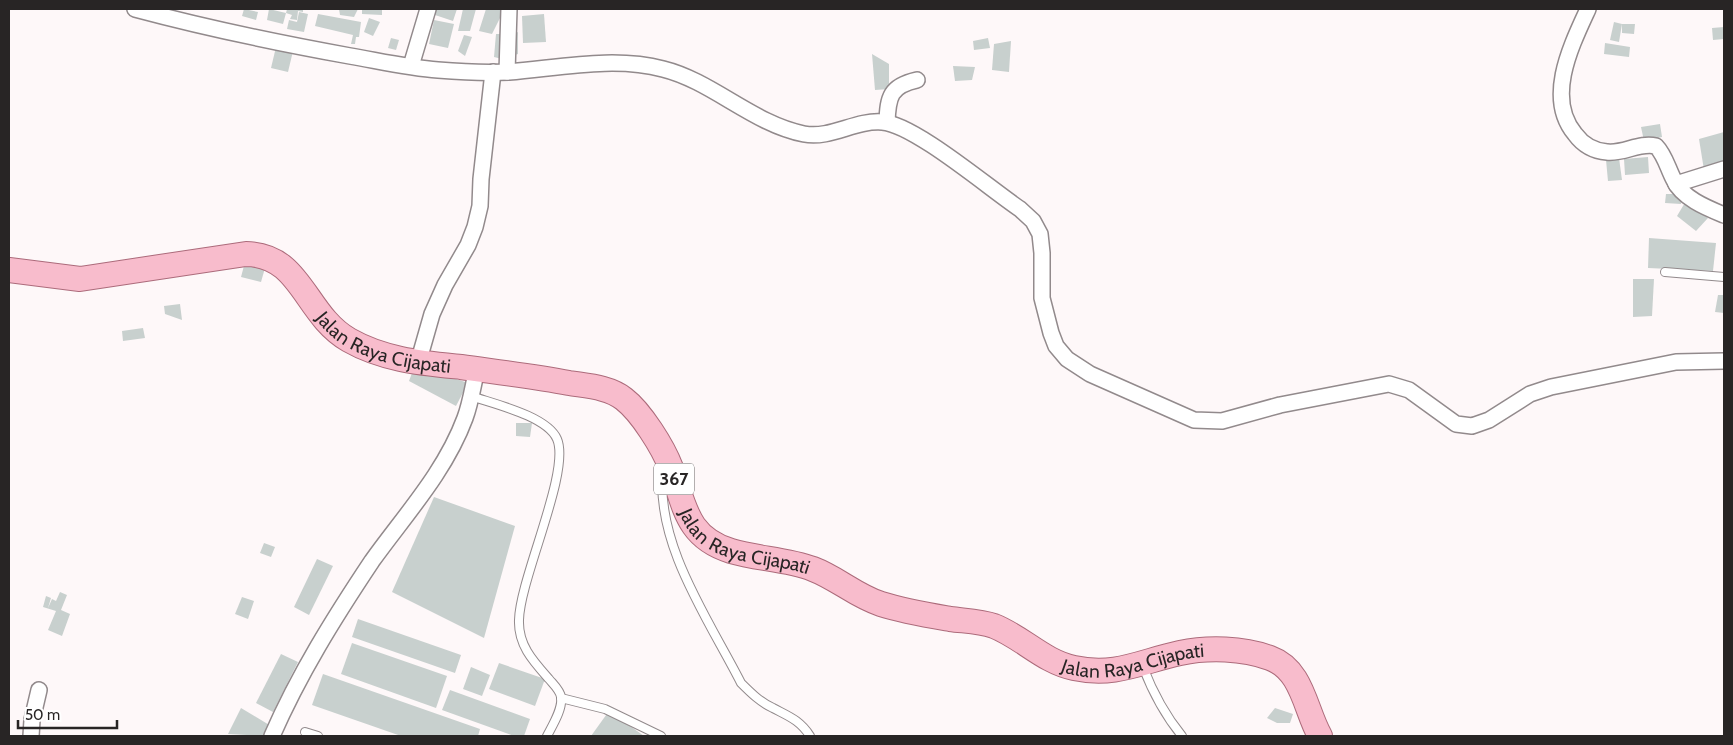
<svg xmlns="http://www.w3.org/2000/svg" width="1733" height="745" font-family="Cabin,sans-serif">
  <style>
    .building { fill: #c8d0ce }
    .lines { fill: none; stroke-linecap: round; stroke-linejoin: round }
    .service-casing { stroke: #928a8c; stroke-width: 10 }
    .minor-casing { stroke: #928a8c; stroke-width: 18 }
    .primary-casing { stroke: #ac6b7b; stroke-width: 26 }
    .service { stroke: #fff; stroke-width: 8 }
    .minor { stroke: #fff; stroke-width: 15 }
    .primary { stroke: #f8bccc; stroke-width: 24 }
    .labels { text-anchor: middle; stroke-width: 4; stroke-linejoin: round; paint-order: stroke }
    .shield { fill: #fff; stroke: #686666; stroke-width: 1 }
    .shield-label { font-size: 18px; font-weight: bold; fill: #282525 }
    .street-label { font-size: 19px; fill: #282525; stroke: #fff }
  </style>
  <rect width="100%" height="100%" fill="#fef8f9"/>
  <g class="building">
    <polygon points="244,9 258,12 256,20 242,16"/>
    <polygon points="269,9 286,13 287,9 303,9 303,12 298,11 297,20 290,19 292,15 286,13 283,24 267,20"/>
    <polygon points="339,9 358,9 354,17 340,15"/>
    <polygon points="362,9 382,9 382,15 362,14"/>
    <polygon points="434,9 457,9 453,21 432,14"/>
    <polygon points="463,9 476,9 470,31 458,31"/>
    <polygon points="486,9 505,9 506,17 500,18 492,34 479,31"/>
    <polygon points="299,12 308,14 304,32 287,29 289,20 297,22"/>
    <polygon points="318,14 361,22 359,37 356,37 355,44 351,44 353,35 315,26"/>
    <polygon points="544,14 546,42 523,43 522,16"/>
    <polygon points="369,18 380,22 373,36 364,32"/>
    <polygon points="434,20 454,24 448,48 429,44"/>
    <polygon points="1614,22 1622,24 1619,42 1610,40"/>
    <polygon points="1622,24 1635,24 1634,34 1622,33"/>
    <polygon points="1724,27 1724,39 1713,40 1712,28"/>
    <polygon points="518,32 518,54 512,56 512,35"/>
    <polygon points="496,34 504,34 502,59 494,57"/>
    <polygon points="464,35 472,37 465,56 458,51"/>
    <polygon points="391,38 399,40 396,50 388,48"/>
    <polygon points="988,38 990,48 974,50 973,41"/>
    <polygon points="1011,41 1009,72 992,70 994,44"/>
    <polygon points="1605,43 1630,47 1629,57 1604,54"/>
    <polygon points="276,47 293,51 288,72 271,68"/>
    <polygon points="872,54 889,64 889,89 875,90"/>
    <polygon points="953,66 975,67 972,80 955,81"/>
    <polygon points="1660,124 1662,137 1644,141 1641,127"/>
    <polygon points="1724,132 1724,164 1704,170 1699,139"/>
    <polygon points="1648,157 1649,173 1625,175 1624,159"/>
    <polygon points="1619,158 1622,180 1608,181 1606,160"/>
    <polygon points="1666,194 1681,194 1681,204 1665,203"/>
    <polygon points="1686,201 1708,218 1696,231 1677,216"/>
    <polygon points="1649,238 1716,243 1713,271 1648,268"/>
    <polygon points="245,262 265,268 261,282 241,277"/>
    <polygon points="1633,279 1654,279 1652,316 1633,317"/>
    <polygon points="1718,295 1724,295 1724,313 1715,312"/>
    <polygon points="180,304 182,320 165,314 164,306"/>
    <polygon points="143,328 145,338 123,341 122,331"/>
    <polygon points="415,365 468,383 456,406 409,381"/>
    <polygon points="516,423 532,423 530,437 516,436"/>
    <polygon points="434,497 515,526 484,638 392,592"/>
    <polygon points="264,543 275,547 271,557 260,553"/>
    <polygon points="317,559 333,566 309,615 294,607"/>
    <polygon points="60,592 67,595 61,610 70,614 62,636 48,630 56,611 43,607 46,596 51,598 48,608 52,599 56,601"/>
    <polygon points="242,597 254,601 248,619 235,614"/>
    <polygon points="358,619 461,655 455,673 352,637"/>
    <polygon points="352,643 447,676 436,708 341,674"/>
    <polygon points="281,654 298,662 273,712 256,703"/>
    <polygon points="499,663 545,679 535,706 489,689"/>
    <polygon points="471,667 490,675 482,696 463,689"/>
    <polygon points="323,674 480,729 478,736 401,736 312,705"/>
    <polygon points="450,690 530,719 524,736 514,736 442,710"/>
    <polygon points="241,708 271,726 266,736 228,734"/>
    <polygon points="1275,708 1293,714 1290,723 1277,723 1267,718"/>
    <polygon points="609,711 644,736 591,736"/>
  </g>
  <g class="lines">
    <defs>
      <g id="service">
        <polyline points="1665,272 1724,277"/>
        <path d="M471,396C494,404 547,416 557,439C571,471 520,578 519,620C518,645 533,661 549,679C553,684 560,690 561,697C563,709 552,726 547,736"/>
        <path d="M663,470C655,544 709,620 741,683C751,693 760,702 773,708C788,716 800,720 810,736"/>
        <path d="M1143,667C1153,693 1164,714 1182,736"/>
        <polyline points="561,698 605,709 661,736"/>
        <polyline points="305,732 318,736"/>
      </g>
      <g id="minor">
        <path d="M135,9C206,28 278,43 350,56C379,61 409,68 438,70C462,72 486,73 509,72C559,68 614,56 663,69C712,81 753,124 804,134C831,139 855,120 882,122C914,124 990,189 1020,209L1033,221L1040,234L1042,253V298L1051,333L1056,346L1067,359L1090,374L1194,420L1222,421L1280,405L1389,384L1409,390L1456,424L1472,426L1489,420L1530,394L1551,387L1676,362L1724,361"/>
        <path d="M1588,9C1571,46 1545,98 1575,134C1583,145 1594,151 1607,152C1624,154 1639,142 1656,146C1665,155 1668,169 1674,180C1682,198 1707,208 1724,215"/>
        <polyline points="411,66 428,9"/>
        <polyline points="507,72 509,9"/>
        <path d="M887,122C888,97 890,86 917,80"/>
        <polyline points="1676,184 1724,169"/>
        <polyline points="418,363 432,314 445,285 468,245 475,227 480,206 481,179 493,72"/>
        <polyline points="31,736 32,720 39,690"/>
        <path d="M272,736C299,674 334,618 372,561C405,515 445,472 465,418C471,402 473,385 477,369"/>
      </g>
      <g id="primary">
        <path id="s1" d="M9,270L80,279L246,254C302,255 304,314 349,340C384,360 422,363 461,367C497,372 533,376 569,383C587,386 609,387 624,399C641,412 663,447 671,468C685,506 686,537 731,551C758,559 787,559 813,569C837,578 856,596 881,604C903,611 927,615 950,619C965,621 980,621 994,626C1022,637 1044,662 1074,668C1116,677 1142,661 1180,653C1208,647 1243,648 1270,658C1303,670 1305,710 1320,736"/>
      </g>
    </defs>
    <use href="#service" class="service-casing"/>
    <use href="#minor" class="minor-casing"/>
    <use href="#primary" class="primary-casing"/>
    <use href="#service" class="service"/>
    <use href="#minor" class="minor"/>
    <use href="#primary" class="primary"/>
  </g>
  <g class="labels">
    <rect class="shield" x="654" y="463.5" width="40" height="31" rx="4"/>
    <g class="shield-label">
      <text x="674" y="485">367</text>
    </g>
    <g class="street-label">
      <text dy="7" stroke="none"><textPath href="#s1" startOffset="412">Jalan Raya Cijapati</textPath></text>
      <text dy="7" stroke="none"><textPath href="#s1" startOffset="862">Jalan Raya Cijapati</textPath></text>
      <text dy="7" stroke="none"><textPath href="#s1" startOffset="1281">Jalan Raya Cijapati</textPath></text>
    </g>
  </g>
  <rect width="1733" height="745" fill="none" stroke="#282525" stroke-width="20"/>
  <path d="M18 720v8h99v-8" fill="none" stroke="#282525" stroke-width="2.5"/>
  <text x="25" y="720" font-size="15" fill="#282525" stroke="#ffffff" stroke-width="4" paint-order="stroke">50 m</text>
</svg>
